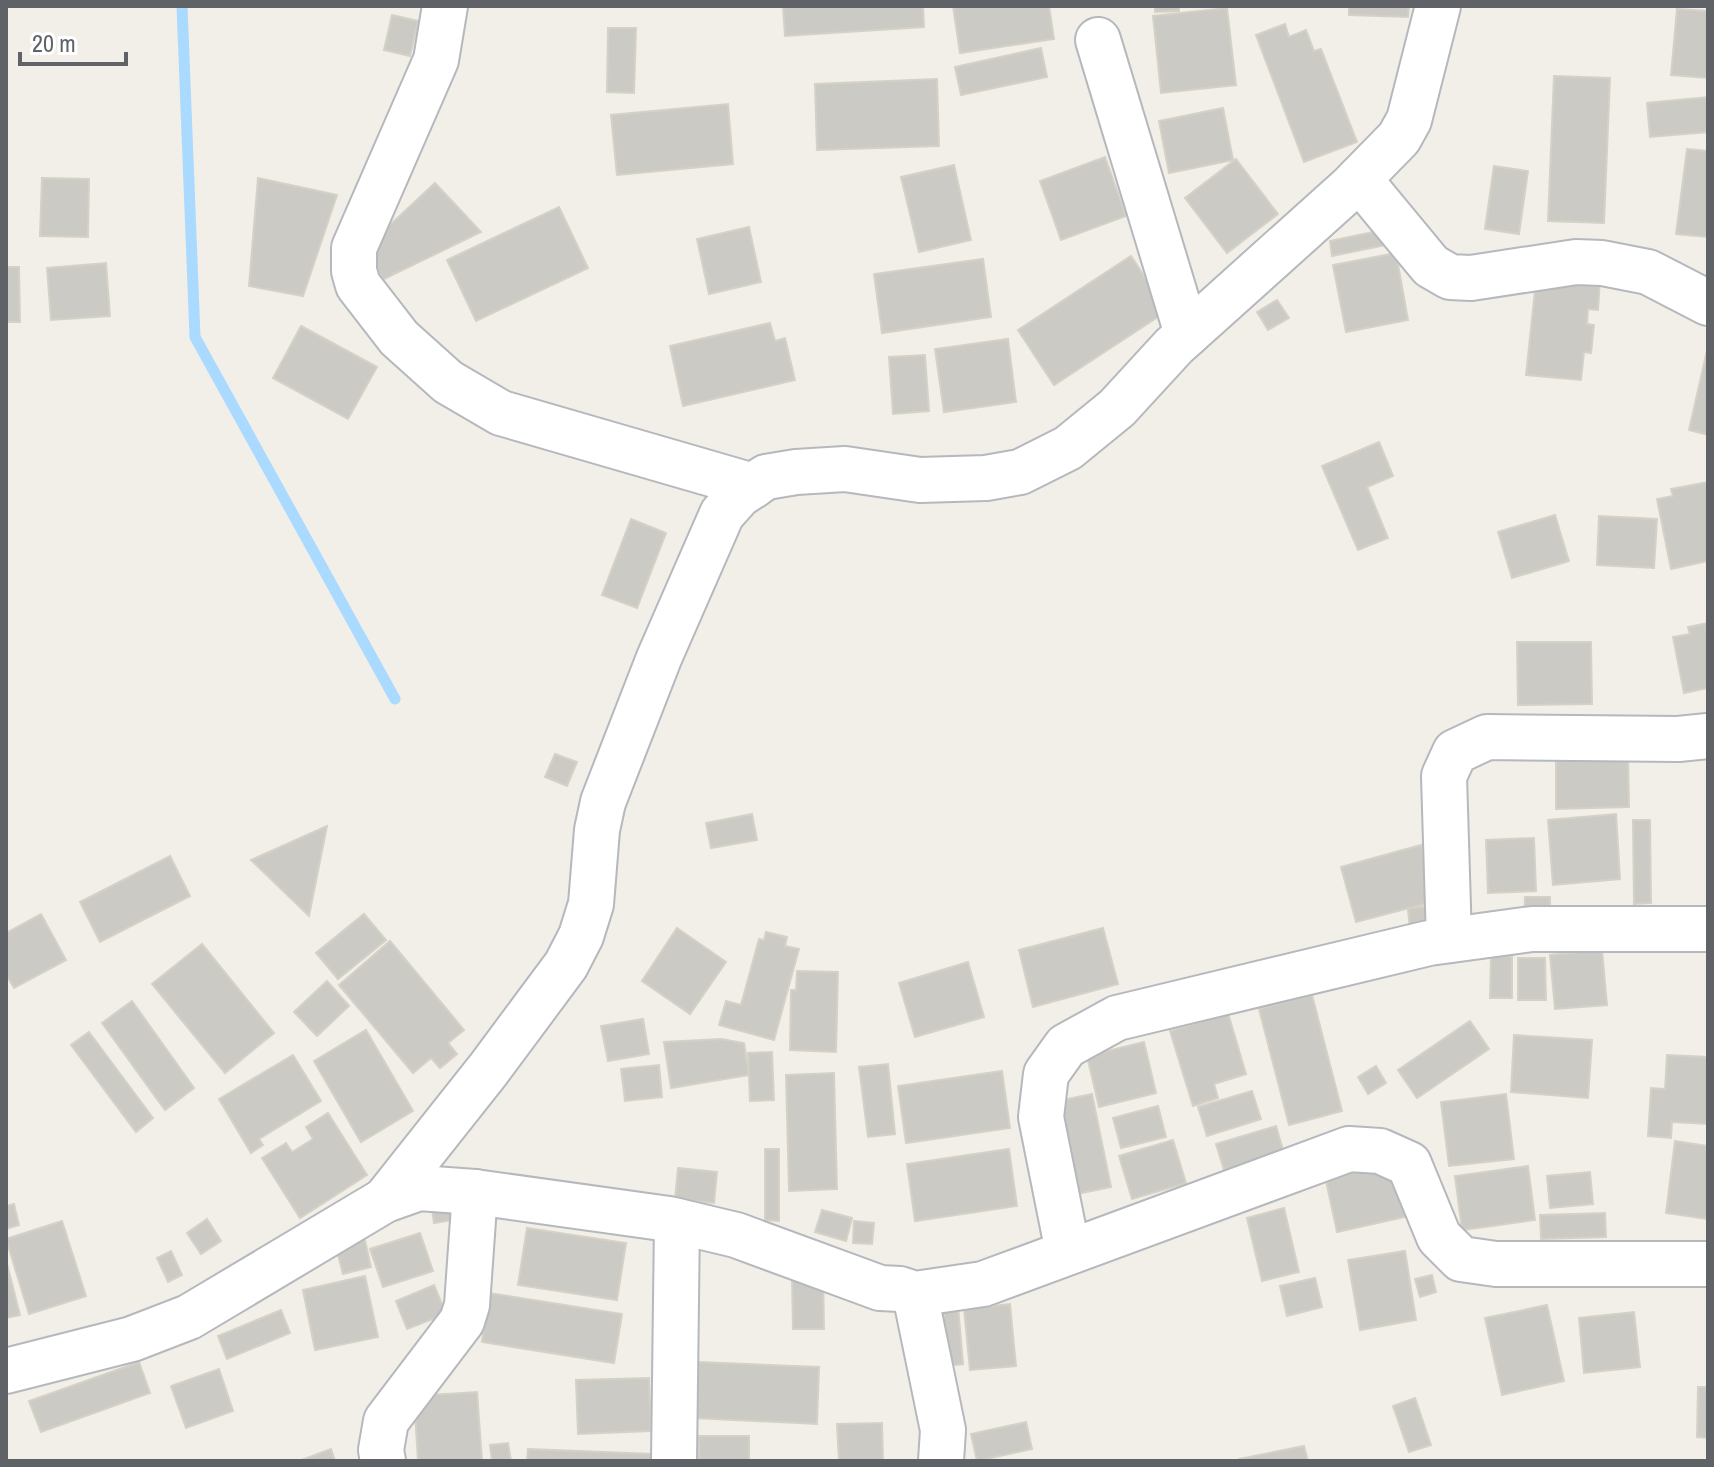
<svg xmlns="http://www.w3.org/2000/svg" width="1714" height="1467" font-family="'Archivo Narrow',sans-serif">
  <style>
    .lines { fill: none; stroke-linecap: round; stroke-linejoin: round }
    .stream { stroke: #aadaff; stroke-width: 11 }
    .building { fill: #cccac5; stroke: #d6d1c6; stroke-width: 2 }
    .minor-casing { stroke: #b5b8bc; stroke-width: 48 }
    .minor { stroke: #fff; stroke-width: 44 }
  </style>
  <rect width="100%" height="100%" fill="#f1efe8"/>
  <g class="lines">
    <polyline class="stream" points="182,6 195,337 395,699"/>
  </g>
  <g class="building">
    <polygon points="783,6 923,6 924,27 785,36"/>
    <polygon points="953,6 1049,6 1054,39 960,53"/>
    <polygon points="1155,6 1179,6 1179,11 1155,12"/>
    <polygon points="1349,6 1409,6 1408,17 1349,15"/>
    <polygon points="1227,8 1236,85 1161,93 1153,16"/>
    <polygon points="1677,9 1708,11 1708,78 1671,75"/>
    <polygon points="392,15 418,21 410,56 384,50"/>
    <polygon points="1285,24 1289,37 1306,30 1314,51 1321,49 1357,142 1304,162 1256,35"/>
    <polygon points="608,28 636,28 634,93 607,92"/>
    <polygon points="1041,48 1047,77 961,95 955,67"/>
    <polygon points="1554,76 1610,78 1604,223 1548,221"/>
    <polygon points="937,79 939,146 817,150 815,84"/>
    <polygon points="1708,97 1708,132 1650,137 1647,103"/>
    <polygon points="728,104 733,164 617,175 611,115"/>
    <polygon points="1223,108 1233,160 1169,173 1159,121"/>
    <polygon points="1687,149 1708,151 1708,237 1676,234"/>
    <polygon points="1105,157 1126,216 1061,240 1040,181"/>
    <polygon points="1236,159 1278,214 1227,253 1185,198"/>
    <polygon points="954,165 971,240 919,252 901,177"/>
    <polygon points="1494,166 1528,171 1519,234 1485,229"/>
    <polygon points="42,178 89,179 88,237 40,236"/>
    <polygon points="258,178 337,195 303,296 249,286"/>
    <polygon points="435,183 481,232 384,279 362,251"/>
    <polygon points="559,207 588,268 476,321 447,260"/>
    <polygon points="749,227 761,282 709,294 697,239"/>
    <polygon points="1383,230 1386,245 1332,256 1330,241"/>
    <polygon points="1396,253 1408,320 1346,332 1333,265"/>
    <polygon points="1131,256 1167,311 1054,385 1018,330"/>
    <polygon points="983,259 991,317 882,333 874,274"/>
    <polygon points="106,263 110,316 51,320 47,268"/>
    <polygon points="6,267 19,267 20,322 6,322"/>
    <polygon points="1537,272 1600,279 1598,310 1588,309 1587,324 1594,325 1591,353 1584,352 1581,380 1526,375"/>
    <polygon points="1277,300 1289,318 1268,330 1257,312"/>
    <polygon points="770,323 775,341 785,338 795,380 683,406 670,346"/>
    <polygon points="301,326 377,367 348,419 273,378"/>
    <polygon points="1008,339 1016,402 944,412 935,349"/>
    <polygon points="1708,346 1708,435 1689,430"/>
    <polygon points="925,355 929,411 893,414 889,357"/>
    <polygon points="1379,442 1393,476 1367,487 1388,538 1358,550 1322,466"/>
    <polygon points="1708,482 1708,561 1671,569 1657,499 1673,496 1671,489"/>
    <polygon points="1555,515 1569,561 1512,578 1498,532"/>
    <polygon points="1599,516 1657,519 1654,568 1597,565"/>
    <polygon points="631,519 666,533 637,608 602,595"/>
    <polygon points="1708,623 1708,688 1684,693 1673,637 1690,634 1688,627"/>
    <polygon points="1517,642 1591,642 1592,704 1518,705"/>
    <polygon points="555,754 577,762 567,786 545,777"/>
    <polygon points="1628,754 1629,807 1556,809 1556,755"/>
    <polygon points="752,814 757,840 711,848 706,823"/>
    <polygon points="1616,814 1620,879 1553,885 1548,820"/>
    <polygon points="1633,820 1650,820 1651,903 1634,904"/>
    <polygon points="327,826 309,916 251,860"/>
    <polygon points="1534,838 1536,891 1488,893 1486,840"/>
    <polygon points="1421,845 1436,901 1356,922 1341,867"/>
    <polygon points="170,856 190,896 100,942 80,902"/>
    <polygon points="1525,897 1550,897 1550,918 1524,917"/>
    <polygon points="1436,905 1439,927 1410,930 1408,909"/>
    <polygon points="41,914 66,960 14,988 6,974 6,933"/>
    <polygon points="364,914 386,940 338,979 316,953"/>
    <polygon points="677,928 726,962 690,1014 642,981"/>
    <polygon points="1103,928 1118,984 1033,1007 1019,950"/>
    <polygon points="766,932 787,937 785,946 799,949 774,1040 719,1025 726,1001 741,1005 759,939 764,940"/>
    <polygon points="390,941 464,1030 448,1043 457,1054 440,1068 431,1058 413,1073 339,985"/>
    <polygon points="202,944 274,1033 225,1073 152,984"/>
    <polygon points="1602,950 1607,1005 1555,1009 1550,955"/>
    <polygon points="1491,956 1512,956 1512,998 1490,998"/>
    <polygon points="1518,958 1545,958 1546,1000 1518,1000"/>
    <polygon points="968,962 984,1017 915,1037 899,983"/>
    <polygon points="797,971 838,972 836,1052 790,1050 791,990 796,990"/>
    <polygon points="327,981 349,1006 317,1036 294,1012"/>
    <polygon points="1312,995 1342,1111 1289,1125 1259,1009"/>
    <polygon points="132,1001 194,1088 165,1110 102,1023"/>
    <polygon points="1228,1013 1246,1074 1214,1084 1218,1098 1193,1106 1170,1031"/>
    <polygon points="643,1019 649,1054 608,1061 601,1026"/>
    <polygon points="1470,1021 1489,1049 1417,1098 1398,1070"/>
    <polygon points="366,1030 413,1111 361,1142 314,1061"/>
    <polygon points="89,1032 153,1118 136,1132 71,1045"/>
    <polygon points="1514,1035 1592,1040 1588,1098 1511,1092"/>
    <polygon points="721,1039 744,1043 749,1075 671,1088 664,1042"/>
    <polygon points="1144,1042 1156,1093 1099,1107 1087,1056"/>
    <polygon points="772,1052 774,1100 750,1101 748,1053"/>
    <polygon points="293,1055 321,1101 259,1139 263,1145 251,1153 219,1099"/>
    <polygon points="1667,1055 1708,1057 1708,1124 1672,1122 1671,1138 1648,1136 1651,1088 1665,1089"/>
    <polygon points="888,1064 895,1134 868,1137 859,1067"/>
    <polygon points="659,1065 662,1097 625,1101 621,1069"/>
    <polygon points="1376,1066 1386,1083 1368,1094 1358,1077"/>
    <polygon points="1002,1071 1010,1128 906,1143 898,1086"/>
    <polygon points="834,1073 837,1189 789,1191 786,1075"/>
    <polygon points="1252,1091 1261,1119 1207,1136 1198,1107"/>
    <polygon points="1092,1094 1111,1187 1077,1194 1058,1101"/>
    <polygon points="1506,1094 1514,1159 1449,1166 1441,1102"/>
    <polygon points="1158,1106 1166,1137 1121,1148 1113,1118"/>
    <polygon points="328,1113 367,1175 300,1218 262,1158 286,1143 292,1152 313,1139 306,1127"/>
    <polygon points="1276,1126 1284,1153 1224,1170 1216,1144"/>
    <polygon points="1173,1140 1186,1183 1132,1199 1119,1156"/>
    <polygon points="1675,1141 1708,1146 1708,1219 1666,1213"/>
    <polygon points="765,1149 779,1149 779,1221 765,1220"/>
    <polygon points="1009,1149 1017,1206 915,1221 907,1164"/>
    <polygon points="1397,1161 1409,1216 1337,1232 1325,1176"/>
    <polygon points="1528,1166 1535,1220 1462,1230 1455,1176"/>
    <polygon points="678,1168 717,1172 714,1203 675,1199"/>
    <polygon points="1590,1172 1593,1204 1550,1208 1547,1176"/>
    <polygon points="431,1202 464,1218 434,1223"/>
    <polygon points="14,1204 19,1225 6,1229 6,1206"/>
    <polygon points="1284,1208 1299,1272 1262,1281 1247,1218"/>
    <polygon points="822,1210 852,1218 846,1241 815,1232"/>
    <polygon points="1605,1213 1606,1237 1541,1239 1540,1215"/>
    <polygon points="207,1219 221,1241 201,1254 187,1233"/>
    <polygon points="62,1221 86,1296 29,1314 6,1239"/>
    <polygon points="854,1221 874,1223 872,1244 853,1243"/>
    <polygon points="527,1228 626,1243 617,1300 518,1285"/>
    <polygon points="420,1233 433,1271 383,1287 370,1249"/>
    <polygon points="364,1236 371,1267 343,1274 335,1243"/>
    <polygon points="171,1251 182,1275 168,1282 157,1258"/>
    <polygon points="1405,1251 1416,1320 1360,1330 1348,1260"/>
    <polygon points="6,1260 20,1315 6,1318"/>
    <polygon points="1432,1275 1436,1292 1420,1297 1415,1279"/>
    <polygon points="365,1276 378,1337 315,1350 303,1290"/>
    <polygon points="792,1276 823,1276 824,1329 793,1329"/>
    <polygon points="1315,1278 1322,1307 1287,1316 1280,1286"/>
    <polygon points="434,1285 446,1314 407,1329 396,1301"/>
    <polygon points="489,1293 622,1314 614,1363 482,1342"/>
    <polygon points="1010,1304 1016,1366 970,1370 964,1309"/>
    <polygon points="1547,1305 1564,1381 1502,1395 1485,1318"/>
    <polygon points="958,1306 963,1364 937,1367 933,1318 944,1317 943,1307"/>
    <polygon points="281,1310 290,1333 227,1359 218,1336"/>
    <polygon points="1634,1312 1640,1367 1584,1373 1579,1318"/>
    <polygon points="139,1362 150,1393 41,1432 29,1401"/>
    <polygon points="698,1362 819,1367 817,1424 695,1418"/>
    <polygon points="219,1369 233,1411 186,1428 171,1386"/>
    <polygon points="649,1378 651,1431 578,1434 576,1380"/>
    <polygon points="1698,1387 1708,1387 1708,1438 1697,1437"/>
    <polygon points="477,1392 482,1461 418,1461 414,1396"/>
    <polygon points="1415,1398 1431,1445 1409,1452 1393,1406"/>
    <polygon points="1026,1422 1032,1449 977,1461 971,1434"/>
    <polygon points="882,1423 883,1461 839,1461 837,1424"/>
    <rect x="699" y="1436" width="50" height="24"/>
    <polygon points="508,1443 511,1461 492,1461 490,1445"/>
    <polygon points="1304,1446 1308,1461 1239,1461 1239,1459"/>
    <polygon points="331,1449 335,1461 299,1461"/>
    <polygon points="528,1449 653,1454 653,1461 527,1461"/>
  </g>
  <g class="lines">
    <defs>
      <g id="minor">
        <polyline points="445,6 436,60 354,248 354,271 358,285 399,338 448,382 501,413 753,486"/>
        <polyline points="1098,40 1187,334"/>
        <polyline points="1359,179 1431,266 1450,277 1471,278 1576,262 1602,263 1648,272 1708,303"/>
        <polyline points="1449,940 1444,776 1455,752 1487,737 1678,739 1708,736"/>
        <polyline points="385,1200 488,1070 566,965 581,936 591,904 597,830 603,802 659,658 722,514 739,495 766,477 796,472 845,469 920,480 986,478 1020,472 1068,448 1117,408 1174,346 1352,186 1399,138 1409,120 1438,6"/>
        <polyline points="1068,1252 1041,1117 1046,1074 1066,1046 1117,1018 1429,943 1532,929 1708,929"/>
        <polyline points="915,1294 943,1430 941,1461"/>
        <polyline points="6,1371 132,1339 189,1317 385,1200 419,1188 475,1192 669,1219 736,1235 880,1288 900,1289 915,1294 983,1284 1349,1149 1380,1151 1409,1164 1439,1237 1461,1259 1496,1264 1708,1264"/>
        <polyline points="383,1461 381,1450 386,1421 462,1321 467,1305 475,1192"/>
        <polyline points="674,1461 677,1221"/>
      </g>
    </defs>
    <use href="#minor" class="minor-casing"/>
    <use href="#minor" class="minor"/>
  </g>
  <rect width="1714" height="1467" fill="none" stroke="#5f6368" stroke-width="16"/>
  <path d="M20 52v12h106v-12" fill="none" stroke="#5f6368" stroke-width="4"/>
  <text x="32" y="52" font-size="24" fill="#5f6368" stroke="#ffffff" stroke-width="6" paint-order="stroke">20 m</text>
</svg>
